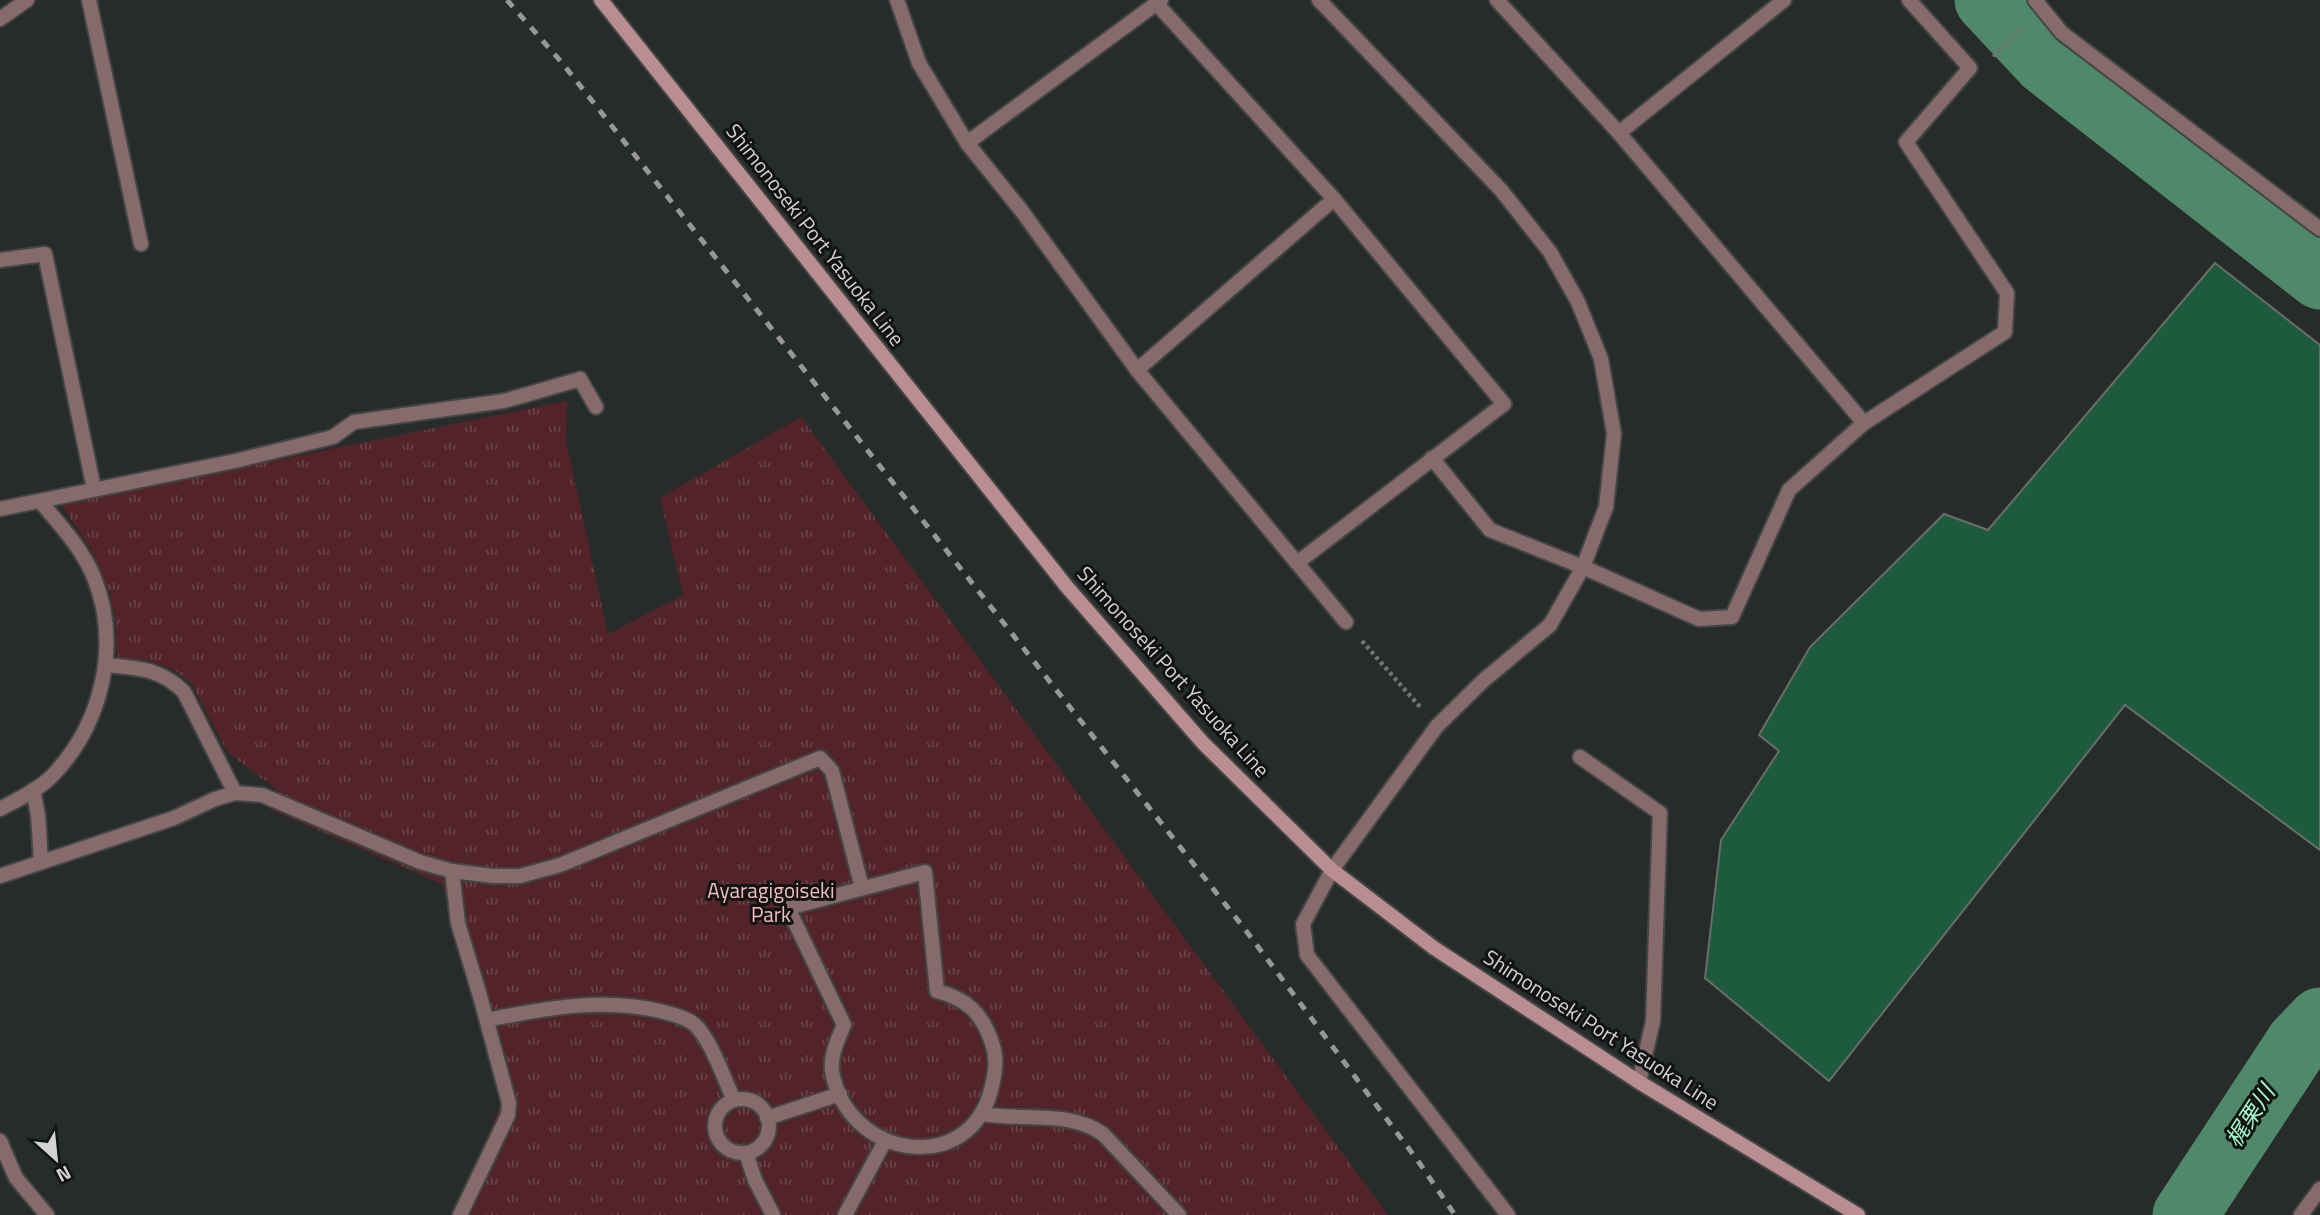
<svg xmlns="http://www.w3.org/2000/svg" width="2320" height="1215" font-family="'Titillium Web','Noto Sans JP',sans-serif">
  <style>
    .park { fill: url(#park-tufts) }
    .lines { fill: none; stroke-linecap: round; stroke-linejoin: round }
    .river { stroke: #4f896a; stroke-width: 65 }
    .building { fill: #1e5b3e; stroke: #696e6b; stroke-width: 2 }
    .service-casing { stroke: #424644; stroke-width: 18 }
    .pedestrian-casing { stroke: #424644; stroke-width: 18 }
    .minor-casing { stroke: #424644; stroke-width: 18 }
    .tertiary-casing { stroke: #424644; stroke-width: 18 }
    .secondary-casing { stroke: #424644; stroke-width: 18 }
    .path { stroke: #707371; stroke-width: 4.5; stroke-dasharray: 3.5 3.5; stroke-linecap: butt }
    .service { stroke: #866a6c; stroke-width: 14 }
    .pedestrian { stroke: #866a6c; stroke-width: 14 }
    .minor { stroke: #866a6c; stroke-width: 14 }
    .tertiary { stroke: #866a6c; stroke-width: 14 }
    .secondary { stroke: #ba8e91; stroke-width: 14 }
    .rail { stroke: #969897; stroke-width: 5; stroke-dasharray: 9 9; stroke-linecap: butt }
    .labels { text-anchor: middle; stroke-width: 6; stroke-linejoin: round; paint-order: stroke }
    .street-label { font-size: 21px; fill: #d1d3d2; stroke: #111312 }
    .park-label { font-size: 21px; fill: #f4bcc0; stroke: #111312 }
    .water-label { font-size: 23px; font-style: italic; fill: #a2faca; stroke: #111312 }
  </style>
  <defs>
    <pattern id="park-tufts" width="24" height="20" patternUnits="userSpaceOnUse" patternTransform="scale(1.75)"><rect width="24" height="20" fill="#52242a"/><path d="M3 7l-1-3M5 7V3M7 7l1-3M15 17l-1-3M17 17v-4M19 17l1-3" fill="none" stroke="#6a4348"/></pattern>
  </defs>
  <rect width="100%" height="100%" fill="#272b29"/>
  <polygon class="park" points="567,401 566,440 608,634 683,595 660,498 801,417 1388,1215 454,1215 502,1102 442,884 271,810 276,789 227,752 192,684 176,671 151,661 119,658 116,651 116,627 110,594 94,555 61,504"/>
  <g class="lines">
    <g class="river">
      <polyline points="1987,0 2046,63 2320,277"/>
      <polyline points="2185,1215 2298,1043 2320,1020"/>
    </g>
  </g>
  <polygon class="building" points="2215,263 2320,345 2320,850 2125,705 1829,1081 1705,978 1721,840 1779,751 1759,735 1810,647 1944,514 1988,530"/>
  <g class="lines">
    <defs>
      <polyline id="service" points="0,509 235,461 333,437 354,422 504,401 577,380 580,379 596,407"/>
      <g id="pedestrian">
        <path d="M106,665C138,668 160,668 184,692L235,793"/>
        <polyline points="33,790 38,815 41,862"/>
        <path d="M0,809C17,800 36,791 50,778C102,726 122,644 93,575C81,547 59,524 40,501"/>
        <polyline points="452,871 458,923 480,996 509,1103 508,1115 460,1215"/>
        <path d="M925,872L937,991C967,999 982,1013 992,1043C998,1059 995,1074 991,1090C968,1179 846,1157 832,1071C830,1056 838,1039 844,1025L788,908Z"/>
        <polyline points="0,876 174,818 215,799 235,793 262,795 420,862 452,871 493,876 520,876 560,865 820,758 832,771 862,888"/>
        <path d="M487,1020C545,1008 605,997 664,1012C674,1015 685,1017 694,1024C711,1039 724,1079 734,1100"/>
        <circle cx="742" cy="1126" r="27"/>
        <path d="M983,1114C1022,1121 1069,1110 1103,1134L1179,1215"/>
        <polyline points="767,1118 840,1094"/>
        <polyline points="746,1153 755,1180 773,1215"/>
        <polyline points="845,1215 885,1141"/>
      </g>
      <g id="minor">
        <polyline points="89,0 141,244"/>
        <polyline points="897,0 919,63 967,143 1021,210 1137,370 1346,622"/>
        <polyline points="1319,0 1501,190 1550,252 1578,302 1601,359 1614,434 1606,507 1583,567 1550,625 1484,680 1437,726 1332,870 1303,924 1307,955 1508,1215"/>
        <polyline points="1497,0 1619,133 1864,423"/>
        <polyline points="2035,0 2062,33 2320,229"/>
        <polyline points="1157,4 1334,199 1504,404 1297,563"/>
        <polyline points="0,19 27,0"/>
        <polyline points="1619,133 1784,0"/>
        <polyline points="967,143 1161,0"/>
        <polyline points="0,260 45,254 94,489"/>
        <polyline points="1137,370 1334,199"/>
        <polyline points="1432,458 1490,530 1583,567 1699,619 1732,617 1789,490 1864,423 2005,332 2007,293 1906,142 1970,68 1909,0"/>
        <polyline points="1580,757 1660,813 1653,1021 1639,1082"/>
        <polyline points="0,1141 16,1178 47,1215"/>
      </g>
      <polyline id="tertiary" points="2301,1215 2320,1189"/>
      <polyline id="secondary" points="601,0 1067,587 1203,743 1332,870 1434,948 1639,1082 1858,1215"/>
    </defs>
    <use href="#service" class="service-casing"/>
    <use href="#pedestrian" class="pedestrian-casing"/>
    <use href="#minor" class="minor-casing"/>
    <use href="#tertiary" class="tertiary-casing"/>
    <use href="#secondary" class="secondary-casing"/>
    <g class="path">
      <polyline points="1993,54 1995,55 2024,26"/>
      <polyline points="1362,641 1421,708"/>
    </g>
    <use href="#service" class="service"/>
    <use href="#pedestrian" class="pedestrian"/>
    <use href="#minor" class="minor"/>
    <use href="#tertiary" class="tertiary"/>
    <use href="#secondary" class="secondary"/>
    <polyline class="rail" points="507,0 563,64 1244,928 1418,1161 1455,1215"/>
  </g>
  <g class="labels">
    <g class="street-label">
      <text transform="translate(815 235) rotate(52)" y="7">Shimonoseki Port Yasuoka Line</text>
      <text transform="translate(1173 672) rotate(48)" y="7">Shimonoseki Port Yasuoka Line</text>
      <text transform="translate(1601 1030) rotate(33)" y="7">Shimonoseki Port Yasuoka Line</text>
    </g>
    <g class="park-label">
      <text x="771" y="898">Ayaragigoiseki<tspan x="771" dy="24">Park</tspan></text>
    </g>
    <g class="water-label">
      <text transform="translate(2250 1116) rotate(-57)" y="8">梶栗川</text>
    </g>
  </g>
  <g transform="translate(56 1159) rotate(153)" stroke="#111312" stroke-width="5" paint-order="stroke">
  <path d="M0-5L12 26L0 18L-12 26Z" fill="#d1d3d2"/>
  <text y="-10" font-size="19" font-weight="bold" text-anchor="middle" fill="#d1d3d2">N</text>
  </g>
</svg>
